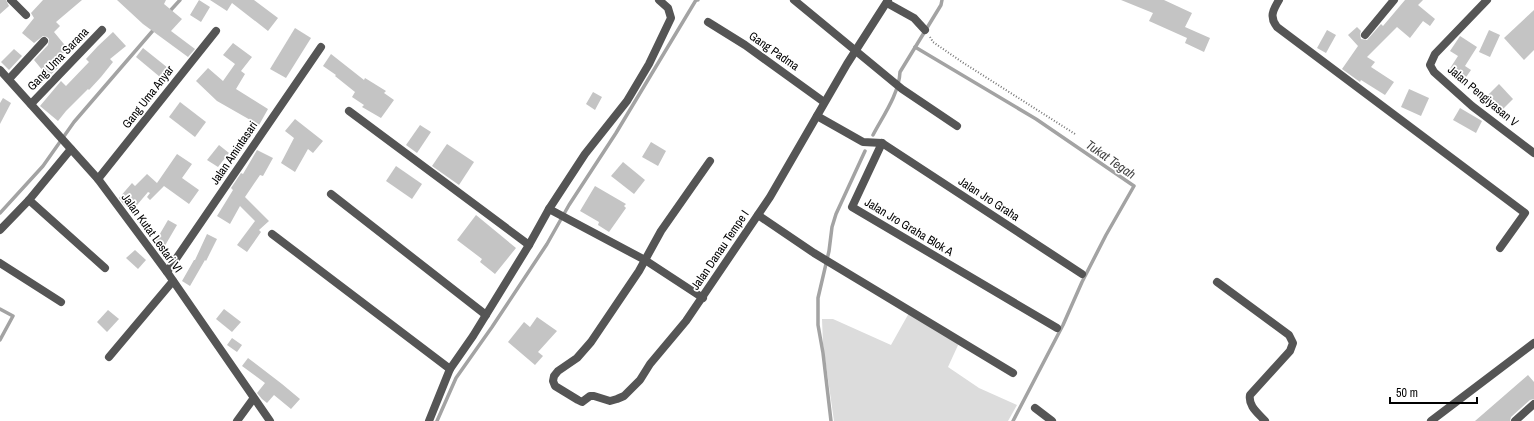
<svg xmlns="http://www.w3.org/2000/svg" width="1534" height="421" font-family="'Archivo Narrow',sans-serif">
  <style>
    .green { fill: #dcdcdc }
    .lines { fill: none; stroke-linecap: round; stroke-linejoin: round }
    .stream { stroke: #a3a3a3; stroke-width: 3.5 }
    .building { fill: #c4c4c4 }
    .path { stroke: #777; stroke-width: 2; stroke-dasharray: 1 2; stroke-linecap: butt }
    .street { stroke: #555; stroke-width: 8 }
    .labels { text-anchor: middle; stroke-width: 3.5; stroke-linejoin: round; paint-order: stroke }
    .street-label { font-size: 12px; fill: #000; stroke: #fff }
    .water-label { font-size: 13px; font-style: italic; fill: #444; stroke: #fff }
  </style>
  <rect width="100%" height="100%" fill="#fff"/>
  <polygon class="green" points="909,313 959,343 948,367 979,388 1017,405 1008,421 834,421 823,344 822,319 833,319 891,345"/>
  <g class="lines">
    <g class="stream">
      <polyline points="169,12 180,0"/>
      <polyline points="915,47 1036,119 1134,186 1106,235 1082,282 1063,325 1013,421"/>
      <path d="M873,135C883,116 899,94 900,72L941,5L942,0"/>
      <polyline points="0,213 43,166 74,122 156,27"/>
      <polyline points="0,309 13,316 0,340"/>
      <polyline points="437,421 456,378 492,327 547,244 569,205 616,133 696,0 698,0"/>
      <polyline points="831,421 823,353 818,325 818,298 829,251 832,227 836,214 865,151"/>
    </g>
  </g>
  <g class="building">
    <polygon points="0,0 6,0 9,6 0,14"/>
    <polygon points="43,0 82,0 56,22 60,26 54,32 68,49 53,62 58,68 48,77 34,60 48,45 49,39 47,37 43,36 34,43 22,33 34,18 31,13"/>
    <polygon points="117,0 166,0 164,4 182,19 171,31 195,49 188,57 143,24"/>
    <polygon points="199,0 210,7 201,22 190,15"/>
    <polygon points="210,0 254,0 278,18 268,31 232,3 227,11"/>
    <polygon points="1121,0 1164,0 1192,13 1185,27 1210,38 1204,52 1185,43 1187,38 1149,21 1153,13"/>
    <polygon points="1405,0 1423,0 1418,5 1435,19 1430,26 1423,21 1410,38 1397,27 1367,57 1375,62 1371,67 1394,82 1385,95 1361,80 1360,82 1342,69 1358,46 1348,35 1357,27 1361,31 1360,34 1361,39 1367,40 1381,24 1383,26"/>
    <polygon points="1534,10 1534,50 1524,60 1504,38"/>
    <polygon points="295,28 311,38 286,78 270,69"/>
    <polygon points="1327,30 1336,35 1326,53 1317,48"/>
    <polygon points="1489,30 1500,35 1490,57 1479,52"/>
    <polygon points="113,32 126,46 110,59 113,62 101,77 89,90 88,89 66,111 58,121 40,106 61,81 66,86 89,62 86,59 98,46"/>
    <polygon points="1460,36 1477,47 1465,66 1471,70 1462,83 1447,73 1458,56 1450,51"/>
    <polygon points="233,43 252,57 241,71 245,74 236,89 268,109 259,125 217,101 196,81 208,68 223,81 235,64 223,55"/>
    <polygon points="143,48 168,68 160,77 136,57"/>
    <polygon points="14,49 22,56 9,70 1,62"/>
    <polygon points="331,54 364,80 365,78 386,91 384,93 394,100 381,118 362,107 364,105 352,97 355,92 335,76 336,75 323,66"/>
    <polygon points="1499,84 1513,99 1500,112 1485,98"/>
    <polygon points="1409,89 1429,98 1421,116 1401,107"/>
    <polygon points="593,92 602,97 595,110 586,104"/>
    <polygon points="3,98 11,103 0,124 0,103"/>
    <polygon points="180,102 206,122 195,137 169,117"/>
    <polygon points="1460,108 1482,121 1476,133 1453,120"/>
    <polygon points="295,119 323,141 313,153 308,149 295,172 281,163 294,138 285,131"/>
    <polygon points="420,125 431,132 417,153 406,145"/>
    <polygon points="651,142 666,151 658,166 642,157"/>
    <polygon points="447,144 474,162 459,185 432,166"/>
    <polygon points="219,145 229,153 218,167 207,160"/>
    <polygon points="257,150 273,158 263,176 260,175 245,197 269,221 259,230 261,232 247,252 237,245 255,221 240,206 230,224 217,216 233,190 231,188 241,173 243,174"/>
    <polygon points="177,154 192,164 182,178 199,190 189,204 164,186 150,200 147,197 150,193 148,192 132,211 124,205 119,198 132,183 135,186 147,174 157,183"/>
    <polygon points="623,162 645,180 634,194 611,176"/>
    <polygon points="396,166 422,184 412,199 386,181"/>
    <polygon points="595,186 626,204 624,206 626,208 609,232 598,225 599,222 580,211"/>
    <polygon points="476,215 516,248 495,274 480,262 482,259 457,240"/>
    <polygon points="168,220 177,225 163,249 154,244"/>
    <polygon points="207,234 217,239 206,261 205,260 190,286 182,281 194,260 195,260"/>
    <polygon points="135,250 146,260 138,269 126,258"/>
    <polygon points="224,309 241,322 232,332 216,319"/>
    <polygon points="108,310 119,319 107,332 97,322"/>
    <polygon points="537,317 557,331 538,352 543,356 535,365 508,342 524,322 530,327"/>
    <polygon points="232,338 242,345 237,352 227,345"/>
    <polygon points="248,358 282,384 300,399 291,409 274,395 267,403 262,399 257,393 265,383 242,366"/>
    <polygon points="1528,375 1534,382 1534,399 1530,400 1511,417 1510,421 1475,421"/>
  </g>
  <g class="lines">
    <polyline class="path" points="930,37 933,42 962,62 1075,134"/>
    <g class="street">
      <polyline points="11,0 26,15"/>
      <polyline points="794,0 902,89 957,126"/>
      <path d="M1279,0C1273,10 1269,17 1277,27L1525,213L1500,248"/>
      <polyline points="1487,0 1435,54 1430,65 1434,72 1472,106 1534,153"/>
      <polyline points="887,3 914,18 925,30"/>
      <polyline points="708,22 745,45 824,102"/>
      <polyline points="1365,35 1394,0"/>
      <polyline points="0,70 98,179 167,272 270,421"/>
      <polyline points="9,79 44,41"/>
      <polyline points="31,104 102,30"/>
      <polyline points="349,111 529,245"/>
      <polyline points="817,116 863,142 882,143 852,207 1057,328"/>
      <polyline points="882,143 1082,274"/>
      <polyline points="710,161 661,231 639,271 591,342 577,358 558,371 554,376 553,381 555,386 578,400 582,402 590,396 594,396 610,401 617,399 624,396 640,380 650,364 686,321 770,197 847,64 888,0"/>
      <polyline points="98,179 216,31"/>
      <polyline points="331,194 486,315"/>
      <polyline points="29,200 105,268"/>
      <polyline points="549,209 645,260 703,298"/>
      <polyline points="758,215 814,253 1013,373"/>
      <polyline points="0,230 29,200 71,149"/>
      <polyline points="272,234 450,369"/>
      <polyline points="0,263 61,302"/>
      <polyline points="167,272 321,47"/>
      <path d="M1217,282L1289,335L1293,343L1290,351L1250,395C1248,406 1258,413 1265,421"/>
      <polyline points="109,357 173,281"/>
      <polyline points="1035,408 1052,421"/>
      <polyline points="237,421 253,399"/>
      <polyline points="429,421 450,369 473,336 529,245 549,209 585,154 627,101 649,64 671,18 668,8 659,0"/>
      <polyline points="1431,421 1534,343"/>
      <polyline points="1515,421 1534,404"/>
    </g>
  </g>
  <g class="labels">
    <g class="street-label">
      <text transform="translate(774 51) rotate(35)" y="4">Gang Padma</text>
      <text transform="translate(58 59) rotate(-46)" y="4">Gang Uma Sarana</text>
      <text transform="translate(1483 96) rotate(40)" y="4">Jalan Pengiyasan V</text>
      <text transform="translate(148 97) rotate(-52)" y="4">Gang Uma Anyar</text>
      <text transform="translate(234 153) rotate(-56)" y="4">Jalan Amintasari</text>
      <text transform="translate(989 199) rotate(33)" y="4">Jalan Jro Graha</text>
      <text transform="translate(909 227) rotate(31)" y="4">Jalan Jro Graha Blok A</text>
      <text transform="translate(152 233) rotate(54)" y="4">Jalan Kutat Lestari VI</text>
      <text transform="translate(720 250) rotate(-56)" y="4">Jalan Danau Tempe I</text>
    </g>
    <g class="water-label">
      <text transform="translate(1111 159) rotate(35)" y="5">Tukat Tegah</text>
    </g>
  </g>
  <path d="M1390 397v6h87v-6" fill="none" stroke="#000000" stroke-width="2"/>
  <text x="1396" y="397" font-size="12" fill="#000000" stroke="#ffffff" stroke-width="3" paint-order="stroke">50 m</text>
</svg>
